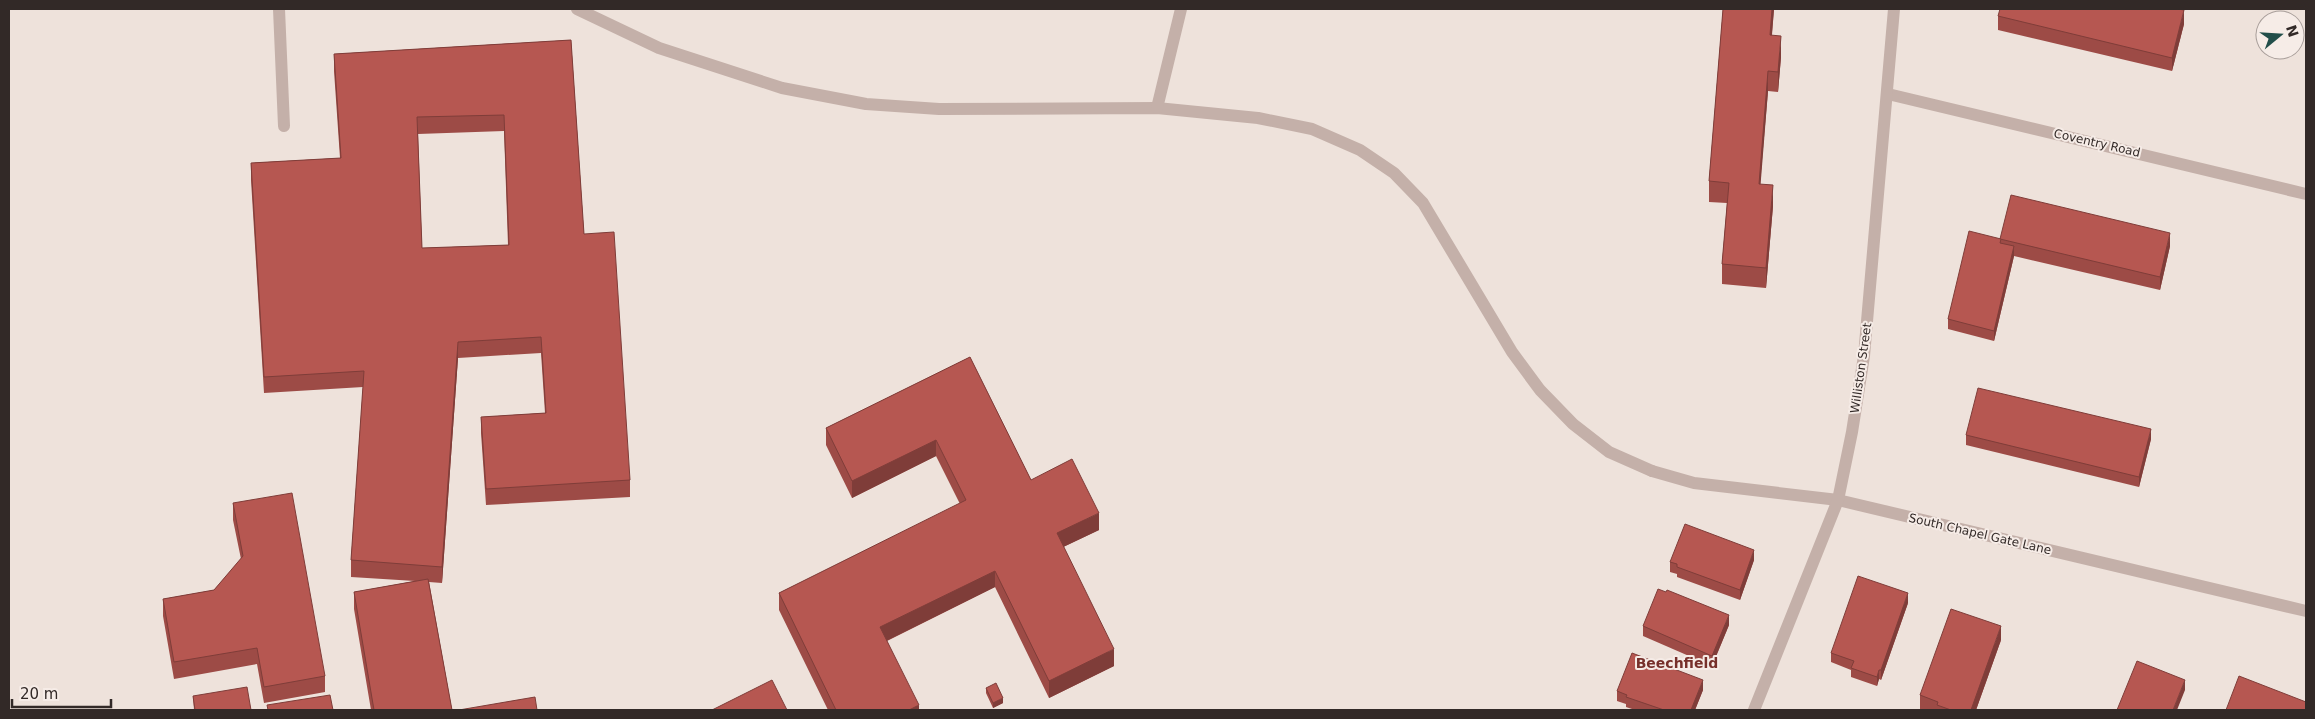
<svg xmlns="http://www.w3.org/2000/svg" width="2315" height="719" font-family="'DejaVu Sans',sans-serif">
  <style>
    .lines { fill: none; stroke-linecap: round; stroke-linejoin: round }
    .lane { stroke: #c4b0a9; stroke-width: 12 }
    .street { stroke: #c4b0a9; stroke-width: 12 }
    .wall { fill: #9d4b46; fill-rule: evenodd }
    .shaded-wall { fill: #7f3d39 }
    .building { fill: #b65751; stroke: #7f3d39; fill-rule: evenodd }
    .labels { text-anchor: middle; stroke-width: 4; stroke-linejoin: round; paint-order: stroke }
    .street-label { font-size: 12px; fill: #322927; stroke: #f6ece7 }
    .neighbourhood-label { font-size: 14px; font-weight: bold; fill: #77302b; stroke: #f6ece7 }
  </style>
  <rect width="100%" height="100%" fill="#eee2db"/>
  <g class="lines">
    <g class="lane">
      <polyline points="279,9 284,126"/>
      <polyline points="577,9 659,48 782,88 866,104 939,109 1157,108 1258,118 1312,129 1360,150 1394,173 1423,203 1512,352 1540,390 1573,424 1609,452 1652,471"/>
      <polyline points="1157,108 1181,9"/>
    </g>
    <g class="street">
      <polyline points="1888,94 2306,194"/>
      <polyline points="1652,471 1694,483 1838,500 2306,611"/>
      <polyline points="1754,710 1838,500 1852,432 1864,356 1894,9"/>
    </g>
  </g>
  <g class="wall">
    <polygon points="1723,9 1774,9 1772,35 1781,57 1778,92 1768,91 1760,184 1773,206 1766,288 1722,284 1722,264 1727,203 1709,202 1709,181"/>
    <polygon points="1998,16 2184,24 2172,71 1998,30"/>
    <path d="M571,40L584,234L630,480V497L486,505L481,433V417L545,413L541,353L458,358L442,583L429,582L452,710H371L354,609V592L415,581L351,577V560L363,387L264,393L251,180V163L340,158L334,71V54ZM504,131L508,245L422,248L418,134Z"/>
    <polygon points="2000,239 2170,246 2160,290 2014,256 1994,341 1948,329 1948,319"/>
    <polygon points="970,357 1031,480 1099,530 1063,547 1114,666 1049,698 995,587 887,641 919,710 828,710 779,610 779,593 960,504 936,456 852,498 826,445 826,428"/>
    <polygon points="1966,435 2151,439 2139,487 1966,445"/>
    <polygon points="233,503 325,676 325,692 264,703 257,664 174,679 163,616 163,599 214,590 241,559 233,520"/>
    <polygon points="1754,560 1740,600 1677,577 1677,574 1670,572 1670,562"/>
    <polygon points="1908,603 1881,680 1879,679 1877,686 1851,677 1851,670 1831,662 1831,653"/>
    <polygon points="1729,625 1712,666 1643,636 1643,626"/>
    <polygon points="2001,640 1976,710 1924,710 1920,709 1920,695"/>
    <polygon points="986,688 1003,703 993,708 986,693"/>
    <polygon points="1703,690 1695,710 1635,710 1626,707 1626,704 1617,701 1617,691"/>
    <polygon points="193,696 251,710 194,710"/>
  </g>
  <g class="shaded-wall">
    <polygon points="1772,9 1774,9 1770,55 1770,35"/>
    <polygon points="2184,10 2184,24 2172,71 2172,58"/>
    <polygon points="1781,36 1781,57 1778,92 1778,72"/>
    <polygon points="1768,71 1768,91 1759,204 1759,184"/>
    <polygon points="1773,185 1773,206 1766,288 1766,268"/>
    <polygon points="2170,233 2170,246 2160,290 2160,277"/>
    <polygon points="2014,246 2014,256 1994,341 1994,331"/>
    <polygon points="458,342 458,358 442,583 442,567"/>
    <polygon points="2151,429 2151,439 2139,487 2139,477"/>
    <polygon points="936,440 936,456 852,498 852,481"/>
    <polygon points="1099,513 1099,530 1057,550 1057,533"/>
    <polygon points="1754,550 1754,560 1740,600 1740,590"/>
    <polygon points="995,571 995,587 880,644 880,627"/>
    <polygon points="1908,593 1908,603 1881,680 1881,670"/>
    <polygon points="1729,615 1729,625 1712,666 1712,656"/>
    <polygon points="2001,626 2001,640 1976,710 1971,710"/>
    <polygon points="1114,649 1114,666 1049,698 1049,681"/>
    <polygon points="1879,670 1879,679 1877,686 1877,677"/>
    <polygon points="1703,680 1703,690 1695,710 1691,710"/>
    <polygon points="2185,680 2185,690 2177,710 2173,710"/>
    <polygon points="1003,698 1003,703 993,708 993,703"/>
    <polygon points="919,705 919,710 909,710"/>
  </g>
  <g class="building">
    <polygon points="1723,9 1772,9 1770,35 1781,36 1778,72 1768,71 1759,184 1773,185 1766,268 1722,264 1729,183 1709,181"/>
    <polygon points="2000,9 2178,9 2184,10 2172,58 1998,16"/>
    <path d="M571,40L584,234L614,232L630,480L486,489L481,417L546,413L541,337L458,342L442,567L351,560L364,371L264,377L251,163L341,158L334,54ZM504,115L509,245L422,248L417,117Z"/>
    <polygon points="2011,195 2170,233 2160,277 2000,239"/>
    <polygon points="1969,231 2001,239 2000,243 2014,246 1994,331 1948,319"/>
    <polygon points="970,357 1031,480 1072,459 1099,513 1057,533 1114,649 1049,681 995,571 880,627 919,705 909,710 836,710 779,593 966,500 936,440 852,481 826,428"/>
    <polygon points="1978,388 2151,429 2139,477 1966,435"/>
    <polygon points="292,493 325,676 264,687 257,648 174,662 163,599 214,590 243,556 233,503"/>
    <polygon points="1685,524 1754,550 1740,590 1677,567 1677,564 1670,562"/>
    <polygon points="1858,576 1908,593 1881,670 1879,670 1877,677 1851,668 1854,661 1831,653"/>
    <polygon points="428,579 452,710 374,710 354,592"/>
    <polygon points="1658,589 1666,592 1667,590 1729,615 1712,656 1643,626"/>
    <polygon points="1951,609 2001,626 1971,710 1951,710 1937,705 1938,702 1920,695"/>
    <polygon points="1632,653 1703,680 1691,710 1664,710 1626,697 1627,695 1617,691"/>
    <polygon points="2137,661 2185,680 2173,710 2117,710"/>
    <polygon points="2239,676 2306,702 2306,710 2226,710"/>
    <polygon points="772,680 787,710 712,710"/>
    <polygon points="996,683 1003,698 993,703 986,688"/>
    <polygon points="247,687 251,710 195,710 193,696"/>
    <polygon points="330,695 333,710 268,710 267,705"/>
    <polygon points="535,697 537,710 459,710"/>
  </g>
  <g class="labels">
    <g class="street-label">
      <text transform="translate(2097 143) rotate(13)" y="4">Coventry Road</text>
      <text transform="translate(1861 368) rotate(-82)" y="4">Williston Street</text>
      <text transform="translate(1980 534) rotate(13)" y="4">South Chapel Gate Lane</text>
    </g>
    <g class="neighbourhood-label">
      <text x="1677" y="668">Beechfield</text>
    </g>
  </g>
  <rect width="2315" height="719" fill="none" stroke="#322927" stroke-width="20"/>
  <g transform="translate(2280 35) rotate(72)"><circle r="24" fill="#f6ece7" stroke="#a89e9a"/>
  <path d="M0-4L9 19L0 12L-9 19Z" fill="#224e4a"/>
  <text y="-8" font-size="14" font-weight="bold" text-anchor="middle" fill="#322927">N</text>
  </g>
  <path d="M12 699v8h99v-8" fill="none" stroke="#322927" stroke-width="2.5"/>
  <text x="20" y="699" font-size="15" fill="#322927" stroke="#f6ece7" stroke-width="4" paint-order="stroke">20 m</text>
</svg>
